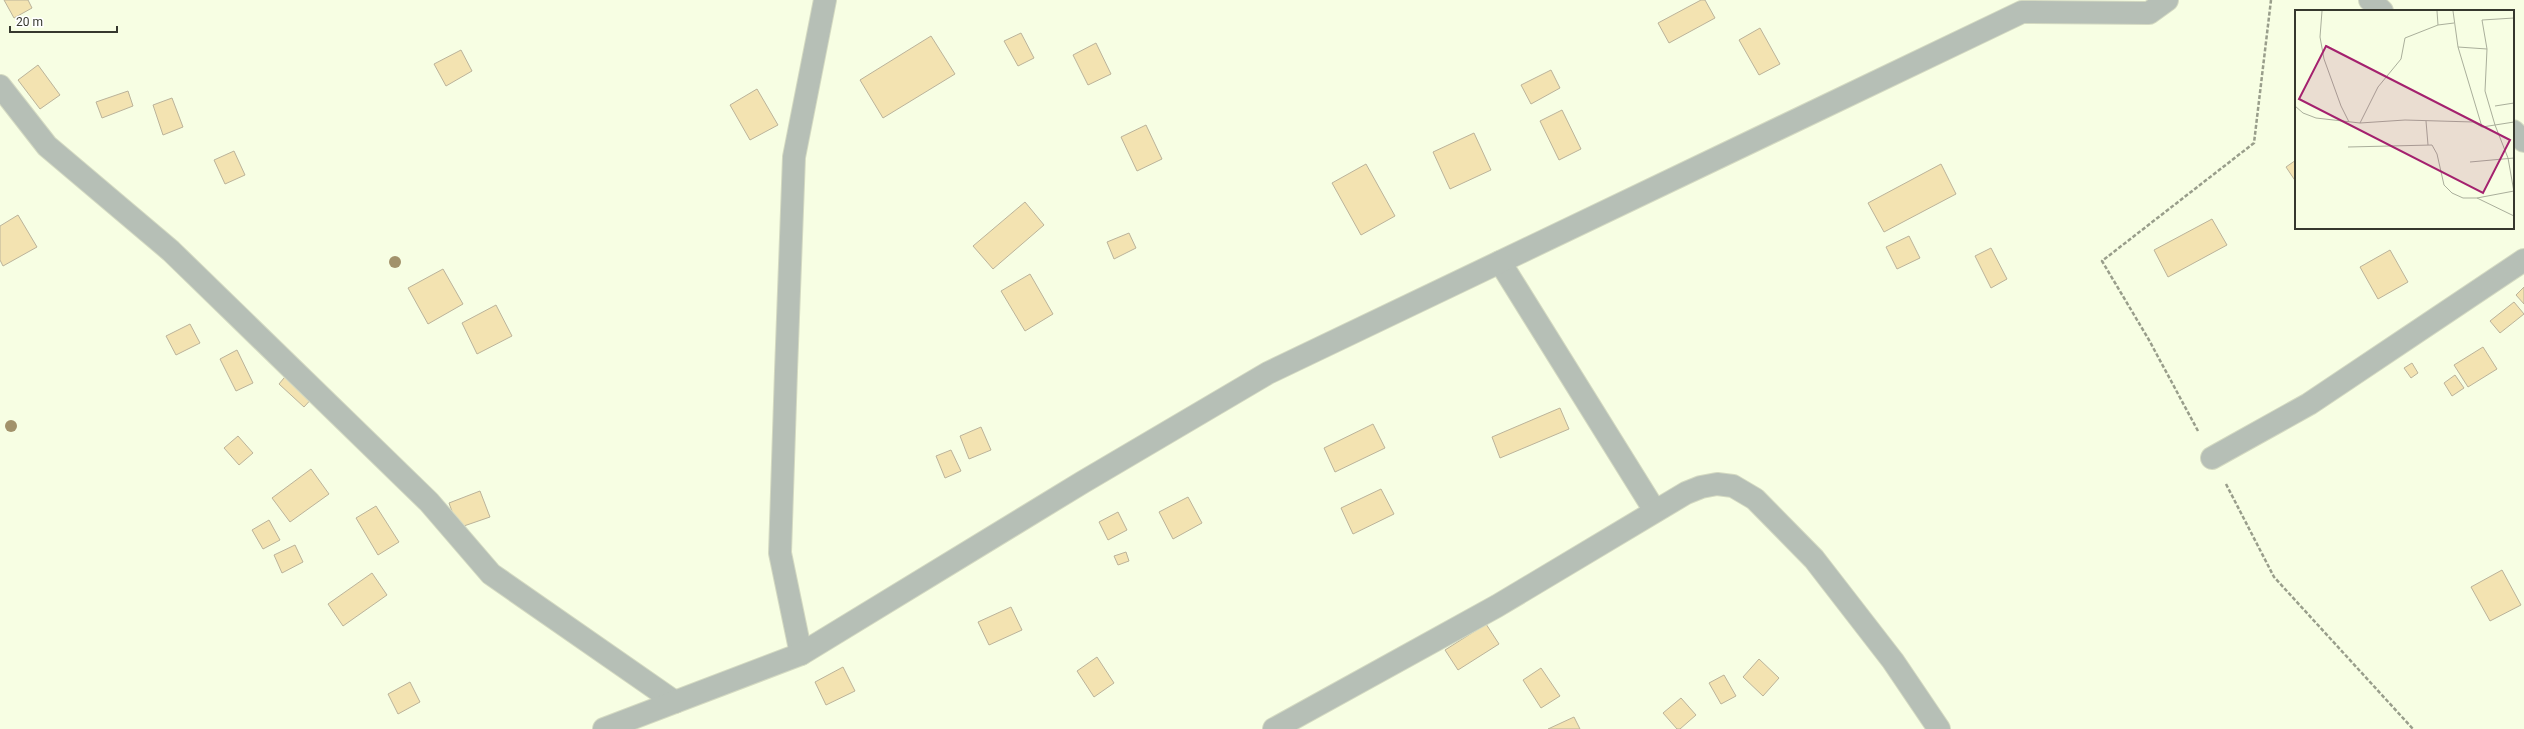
<svg xmlns="http://www.w3.org/2000/svg" width="2524" height="729" font-family="Roboto,sans-serif">
  <style>
    .building { fill: #f3e3b1; stroke: #bbb39a }
    .lines { fill: none; stroke-linecap: round; stroke-linejoin: round }
    .minor-casing { stroke: #d4dac2; stroke-width: 24 }
    .path { stroke: #999e8b; stroke-width: 2.5; stroke-dasharray: 4 2; stroke-linecap: butt }
    .minor { stroke: #b6bfb6; stroke-width: 22 }
    .tree { fill: #a2926b }
    .inset-road { fill: none; stroke: #aaaf9b; stroke-width: 1 }
    .view { fill: #a4216e; fill-opacity: 0.15; stroke: #a4216e; stroke-width: 2 }
    .inset-edge { fill: none; stroke: #36382e; stroke-width: 2 }
  </style>
  <rect width="100%" height="100%" fill="#f7fee3"/>
  <g class="building">
    <polygon points="4,0 28,0 32,8 14,18"/>
    <polygon points="1701,0 1705,0 1715,18 1669,43 1658,23"/>
    <polygon points="1760,28 1780,64 1759,75 1739,40"/>
    <polygon points="1021,33 1034,58 1018,66 1004,41"/>
    <polygon points="931,36 955,74 883,118 860,80"/>
    <polygon points="1096,43 1111,74 1088,85 1073,55"/>
    <polygon points="461,50 472,71 446,86 434,64"/>
    <polygon points="38,65 60,95 40,109 18,80"/>
    <polygon points="1551,70 1560,88 1531,104 1521,85"/>
    <polygon points="757,89 778,125 750,140 730,105"/>
    <polygon points="128,91 133,106 102,118 96,102"/>
    <polygon points="172,98 183,127 163,135 153,105"/>
    <polygon points="1562,110 1581,149 1559,160 1540,121"/>
    <polygon points="1146,125 1162,159 1137,171 1121,137"/>
    <polygon points="1474,133 1491,170 1450,189 1433,152"/>
    <polygon points="234,151 245,175 225,184 214,160"/>
    <polygon points="2296,160 2296,182 2286,167"/>
    <polygon points="1366,164 1395,216 1361,235 1332,183"/>
    <polygon points="1941,164 1956,194 1884,232 1868,203"/>
    <polygon points="1025,202 1044,225 993,269 973,246"/>
    <polygon points="18,215 37,247 3,266 0,260 0,226"/>
    <polygon points="2212,219 2227,245 2168,277 2154,250"/>
    <polygon points="1129,233 1136,248 1114,259 1107,242"/>
    <polygon points="1909,236 1920,258 1897,269 1886,247"/>
    <polygon points="1991,248 2007,279 1991,288 1975,256"/>
    <polygon points="2390,250 2408,282 2378,299 2360,267"/>
    <polygon points="443,269 463,304 428,324 408,288"/>
    <polygon points="1030,274 1053,314 1025,331 1001,291"/>
    <polygon points="2524,287 2524,304 2516,295"/>
    <polygon points="2514,302 2524,314 2500,333 2490,321"/>
    <polygon points="496,305 512,336 477,354 462,323"/>
    <polygon points="190,324 200,343 176,355 166,336"/>
    <polygon points="2483,347 2497,369 2468,387 2454,365"/>
    <polygon points="237,350 253,383 236,391 220,359"/>
    <polygon points="2412,363 2418,373 2411,378 2404,368"/>
    <polygon points="289,372 315,395 304,407 279,384"/>
    <polygon points="2455,375 2464,388 2452,396 2444,383"/>
    <polygon points="1560,408 1569,429 1500,458 1492,437"/>
    <polygon points="1373,424 1385,448 1335,472 1324,448"/>
    <polygon points="981,427 991,450 969,459 960,436"/>
    <polygon points="238,436 253,453 239,465 224,448"/>
    <polygon points="951,450 961,471 945,478 936,456"/>
    <polygon points="311,469 329,494 290,522 272,498"/>
    <polygon points="1381,489 1394,514 1353,534 1341,508"/>
    <polygon points="480,491 490,517 458,528 449,503"/>
    <polygon points="1188,497 1202,523 1173,539 1159,512"/>
    <polygon points="376,506 399,542 378,555 356,518"/>
    <polygon points="1118,512 1127,530 1108,540 1099,522"/>
    <polygon points="269,520 280,540 263,549 252,530"/>
    <polygon points="295,545 303,562 282,573 274,555"/>
    <polygon points="1126,552 1129,561 1118,565 1114,556"/>
    <polygon points="2502,570 2521,605 2490,621 2471,587"/>
    <polygon points="372,573 387,595 343,626 328,604"/>
    <polygon points="1011,607 1022,630 989,645 978,622"/>
    <polygon points="1486,624 1499,644 1458,670 1445,650"/>
    <polygon points="1097,657 1114,683 1094,697 1077,671"/>
    <polygon points="1759,659 1779,678 1763,696 1743,677"/>
    <polygon points="843,667 855,691 826,705 815,682"/>
    <polygon points="1541,668 1560,696 1541,708 1523,680"/>
    <polygon points="1724,675 1736,696 1721,704 1709,683"/>
    <polygon points="410,682 420,702 398,714 388,694"/>
    <polygon points="1681,698 1696,715 1680,729 1677,729 1663,713"/>
    <polygon points="1574,717 1580,729 1548,729"/>
  </g>
  <g class="lines">
    <defs>
      <g id="minor">
        <polyline points="2370,0 2382,11"/>
        <polyline points="0,86 47,146 171,251 429,502 491,574 675,702"/>
        <polyline points="2513,131 2524,141"/>
        <polyline points="1500,262 1655,511"/>
        <polyline points="2212,458 2309,404 2524,260"/>
        <polyline points="801,654 780,553 786,371 794,157 825,0"/>
        <polyline points="604,729 801,654 1083,482 1268,373 2022,12 2149,13 2167,0"/>
        <polyline points="1274,729 1497,606 1686,493 1701,487 1717,484 1733,486 1755,499 1814,559 1893,661 1939,729"/>
      </g>
    </defs>
    <use href="#minor" class="minor-casing"/>
    <g class="path">
      <polyline points="2198,431 2149,340 2102,261 2254,143 2271,0"/>
      <polyline points="2226,484 2274,577 2413,729"/>
    </g>
    <use href="#minor" class="minor"/>
  </g>
  <g class="tree">
    <circle cx="395" cy="262" r="6"/>
    <circle cx="11" cy="426" r="6"/>
  </g>
  <g transform="translate(2295 10)">
    <rect width="219" height="219" fill="#f7fee3"/>
    <path class="inset-road" d="M27,1L25,27L29,49L46,96L54,112M142,1L143,15M158,1L163,37L187,117M219,8L187,10L192,39L190,81L200,115L219,112M163,37L192,39M0,96L8,103L21,108L65,113L110,110L178,112L187,117L200,115L213,148L219,182M200,96L219,93M131,111L133,135M65,113L83,77L106,49L110,28L143,15L159,13M53,137L137,135L142,144L149,175L157,183L168,188H182L219,181M175,152L219,148M182,188L219,206"/>
    <path class="view" d="M31,36L215,130L188,183L4,89Z"/>
    <rect width="219" height="219" class="inset-edge"/>
  </g>
  <path d="M10 26v6h107v-6" fill="none" stroke="#36382e" stroke-width="2"/>
  <text x="16" y="26" font-size="12" fill="#36382e" stroke="#ffffff" stroke-width="3" paint-order="stroke">20 m</text>
</svg>
